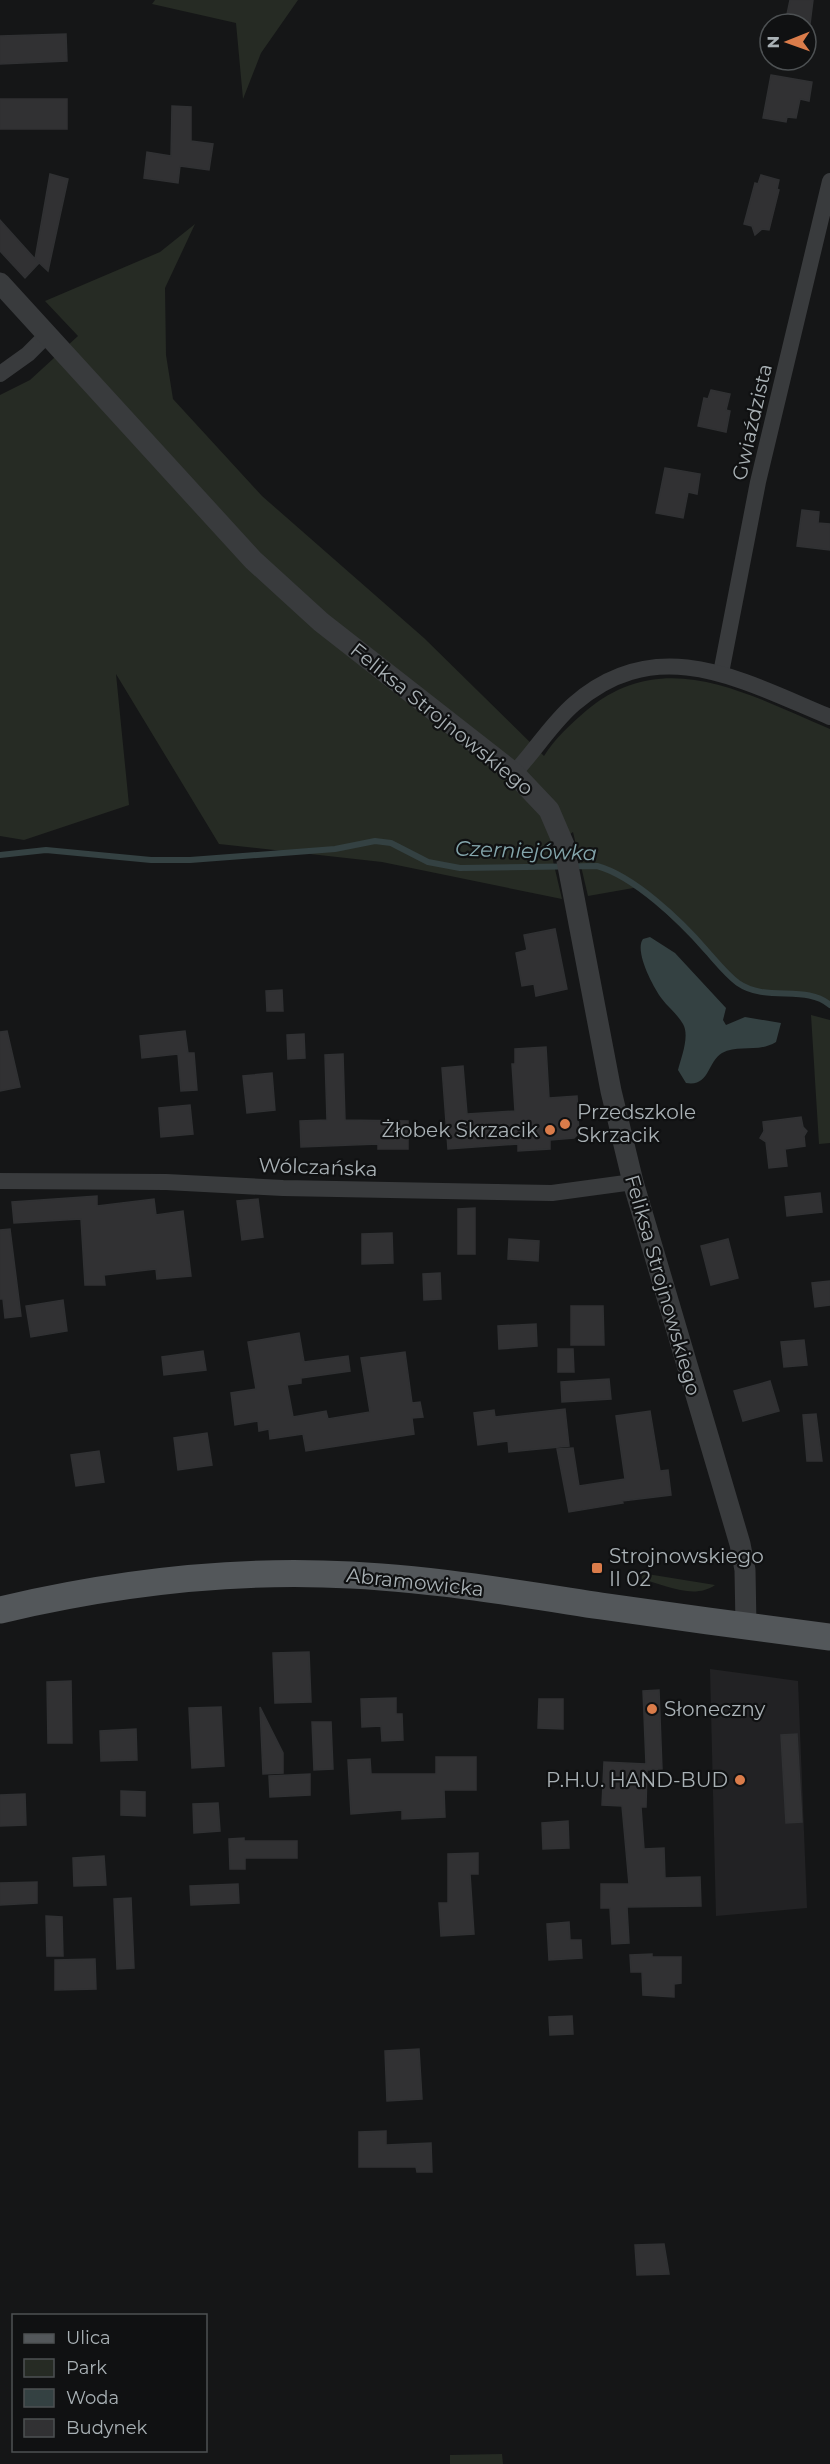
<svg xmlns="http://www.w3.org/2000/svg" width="830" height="2464" font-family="Montserrat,sans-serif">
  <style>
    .built { fill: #222224 }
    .green { fill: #262b24 }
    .water { fill: #344142 }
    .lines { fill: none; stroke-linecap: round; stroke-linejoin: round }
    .stream { stroke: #344142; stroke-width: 6 }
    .building { fill: #313133; stroke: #303133; stroke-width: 1.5 }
    .minor { stroke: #393b3d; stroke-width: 16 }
    .tertiary { stroke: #393b3d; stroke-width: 21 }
    .primary { stroke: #53575a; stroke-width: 27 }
    .poi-dot { fill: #da7c4a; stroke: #101112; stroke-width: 2 }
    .labels { text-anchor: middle; stroke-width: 4.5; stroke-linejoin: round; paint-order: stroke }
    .street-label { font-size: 20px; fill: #a9b1b5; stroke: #101112 }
    .poi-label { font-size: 20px; fill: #a9b1b5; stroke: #101112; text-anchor: start }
    .water-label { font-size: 21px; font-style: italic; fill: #84a6ac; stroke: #101112 }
  </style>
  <rect width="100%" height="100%" fill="#151617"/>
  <polygon class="built" points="710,1669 798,1681 807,1908 716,1916"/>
  <g class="green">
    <polygon points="155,0 298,0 261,53 243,99 236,23 152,4"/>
    <path d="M195,224L165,288L166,355L173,399L262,496L424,638L544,756C555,738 571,724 587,710C666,644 750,696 830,729V1005C809,987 779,999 754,992C748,990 743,985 737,982L639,887L588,896L573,832L550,848L562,899L382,862L219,844L116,674L129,805L24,840L0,836V395L30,380L78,336L45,301L160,252Z"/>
    <polygon points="811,1015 830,1020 830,1143 819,1144"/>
    <path d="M641,1573L715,1585C694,1600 665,1585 642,1579Z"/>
    <polygon points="502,2454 503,2464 450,2464 450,2455"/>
  </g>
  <path class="water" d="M650,937L675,953L726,1008L723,1020L726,1025L745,1017L781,1023L776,1042C758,1053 739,1044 722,1053C707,1062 710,1087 686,1083L678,1070C681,1058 690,1036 683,1024C678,1015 668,1007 662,999C653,987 634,951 643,939Z"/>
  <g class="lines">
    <path class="stream" d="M0,855L46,850L151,860H190L335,849L375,841L391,843L428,862L460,868L597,866C634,876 681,921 706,950C716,961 726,974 738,983C767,1003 806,984 830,1005"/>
  </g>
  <g class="building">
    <polygon points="790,0 813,0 810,24 785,24"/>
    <polygon points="66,34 67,61 0,64 0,36"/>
    <polygon points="771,75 812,82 809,101 800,99 796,118 787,117 786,122 763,118"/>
    <rect x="0" y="99" width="67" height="30"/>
    <polygon points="172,106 191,107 191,141 213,144 209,170 180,166 178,183 144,178 147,152 171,156"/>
    <polygon points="50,174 68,179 48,271 35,259 39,263 25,278 0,251 0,220 35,259"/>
    <polygon points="761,175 779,180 777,189 779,190 769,230 762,229 755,235 752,226 744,224 755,183 758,184"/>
    <polygon points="711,390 730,394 726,410 730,411 726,432 698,426 704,398 708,399"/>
    <polygon points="665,468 700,474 697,494 688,492 683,518 656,513"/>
    <polygon points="802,510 819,512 818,523 830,524 830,550 797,546"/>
    <polygon points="555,929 567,989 536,996 534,984 522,986 516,953 527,950 524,935"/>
    <polygon points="282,990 283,1011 267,1011 266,991"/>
    <polygon points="7,1031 20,1087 0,1091 0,1032"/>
    <polygon points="185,1031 188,1053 194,1053 197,1090 181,1091 178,1054 142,1058 140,1036"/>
    <polygon points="304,1034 305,1058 288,1059 287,1035"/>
    <polygon points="546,1047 549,1098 577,1096 579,1133 574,1138 550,1140 550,1149 518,1151 518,1144 448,1149 442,1068 463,1066 467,1114 515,1111 512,1064 515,1064 515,1049"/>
    <polygon points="343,1054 345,1120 408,1121 408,1149 378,1149 378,1144 301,1147 300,1121 327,1120 325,1055"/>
    <polygon points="272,1073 275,1110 247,1113 243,1076"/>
    <polygon points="190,1105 193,1134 161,1137 159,1108"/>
    <polygon points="801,1117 803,1127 807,1131 804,1136 805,1146 785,1149 787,1166 769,1168 766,1142 760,1138 764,1131 763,1122"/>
    <polygon points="820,1193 822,1212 787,1216 785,1197"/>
    <polygon points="97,1196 97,1206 154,1199 156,1215 183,1211 191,1276 157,1279 156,1269 104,1275 105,1285 85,1285 81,1219 14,1223 12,1202"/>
    <polygon points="258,1199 263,1237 242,1240 237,1201"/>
    <polygon points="475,1208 475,1254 458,1254 458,1209"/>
    <polygon points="10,1229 21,1316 5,1318 3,1299 0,1299 0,1230"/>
    <polygon points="392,1233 393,1263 362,1264 362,1234"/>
    <polygon points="509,1239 539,1241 538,1261 508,1259"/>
    <polygon points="728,1239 738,1278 711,1285 701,1246"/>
    <polygon points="440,1273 441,1299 424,1300 423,1274"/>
    <polygon points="830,1281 830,1305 815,1307 812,1283"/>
    <polygon points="63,1300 67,1331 31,1337 26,1306"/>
    <polygon points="571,1306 603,1306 604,1345 571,1345"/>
    <polygon points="536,1324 537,1346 499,1349 498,1326"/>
    <polygon points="299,1333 304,1362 348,1356 350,1371 301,1378 301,1383 287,1385 293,1417 326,1411 328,1419 370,1412 361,1358 405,1352 412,1403 420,1402 423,1417 412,1418 414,1434 306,1451 303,1434 270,1439 269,1429 259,1431 258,1421 235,1425 231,1393 256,1389 248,1342"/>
    <polygon points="804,1340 807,1365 784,1367 781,1342"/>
    <polygon points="558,1349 573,1349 574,1372 558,1372"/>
    <polygon points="203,1351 206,1370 164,1375 162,1357"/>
    <polygon points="609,1379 611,1399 562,1402 561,1382"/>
    <polygon points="770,1381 779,1411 743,1421 734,1391"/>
    <polygon points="565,1409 569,1446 509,1452 508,1441 478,1445 474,1413 494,1410 495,1417"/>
    <polygon points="650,1411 660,1471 668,1470 671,1495 622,1501 623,1503 569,1512 557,1449 573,1448 579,1486 625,1479 616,1416"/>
    <polygon points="816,1414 822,1461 807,1461 803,1415"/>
    <polygon points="207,1433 212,1465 178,1470 174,1438"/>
    <polygon points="99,1451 104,1482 76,1486 71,1455"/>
    <polygon points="309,1652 311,1702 275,1703 273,1653"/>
    <polygon points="71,1681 72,1743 48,1743 47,1682"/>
    <polygon points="659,1690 662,1769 647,1770 646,1807 641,1807 644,1849 664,1848 665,1878 700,1877 701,1906 627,1907 629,1943 612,1944 610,1908 601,1908 601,1884 629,1884 622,1806 602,1805 604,1762 646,1764 643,1691"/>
    <polygon points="396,1698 396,1714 402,1714 403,1740 382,1741 381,1726 362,1727 361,1699"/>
    <polygon points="539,1699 563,1699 563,1729 538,1728"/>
    <polygon points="221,1707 224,1766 192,1768 189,1708"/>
    <polygon points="260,1707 283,1753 283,1773 263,1774"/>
    <polygon points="312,1722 331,1722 333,1769 314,1770"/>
    <polygon points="136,1729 137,1760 101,1761 100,1731"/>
    <polygon points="797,1734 802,1822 786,1823 781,1735"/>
    <polygon points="436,1757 476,1757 476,1790 444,1790 445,1817 402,1819 402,1810 351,1814 348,1760 370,1759 371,1774 436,1774"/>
    <polygon points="310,1774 310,1795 270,1797 269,1776"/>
    <polygon points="121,1791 145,1792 145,1816 121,1815"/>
    <polygon points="25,1794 26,1825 0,1826 0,1795"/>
    <polygon points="218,1803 220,1831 194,1833 193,1804"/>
    <polygon points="568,1821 569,1848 543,1849 542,1823"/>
    <polygon points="244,1838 244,1841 297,1841 297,1858 245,1858 245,1869 230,1869 229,1839"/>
    <polygon points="478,1853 478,1874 470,1874 474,1934 441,1936 439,1903 448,1903 448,1854"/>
    <polygon points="104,1856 106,1885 74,1886 73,1858"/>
    <polygon points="37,1882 37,1903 0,1905 0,1883"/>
    <polygon points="238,1884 239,1903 191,1905 190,1886"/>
    <polygon points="131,1898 134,1968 117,1969 114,1899"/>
    <polygon points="46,1916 62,1917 63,1956 47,1956"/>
    <polygon points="569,1922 570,1940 581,1940 582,1958 549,1960 547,1924"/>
    <polygon points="652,1954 652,1957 681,1957 681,1983 674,1984 674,1997 643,1995 642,1972 631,1972 630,1955"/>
    <polygon points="95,1959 96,1989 55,1990 55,1960"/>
    <polygon points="572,2016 573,2034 550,2035 549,2017"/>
    <polygon points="419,2049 422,2099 387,2101 385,2051"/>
    <polygon points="386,2131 386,2145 431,2143 432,2172 417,2172 416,2167 359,2167 359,2132"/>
    <polygon points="664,2244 669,2274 637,2275 635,2245"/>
  </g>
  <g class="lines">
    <g class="minor">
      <polyline points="0,374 28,354 47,335"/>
      <polyline points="721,673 758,482 830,181"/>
      <path d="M514,773C535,751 551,724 574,704C658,631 743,681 830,717"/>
      <polyline points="0,1181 166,1182 283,1188 552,1193 633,1182"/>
    </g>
    <polyline class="tertiary" points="0,283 253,560 321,622 514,773 549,810 564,845 611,1091 633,1182 740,1544 745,1570 746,1626"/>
    <path class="primary" d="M0,1610C106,1585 213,1571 323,1574C416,1576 509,1592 601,1606C677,1617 754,1627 830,1637"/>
  </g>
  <g class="poi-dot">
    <circle cx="565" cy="1124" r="6"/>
    <circle cx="550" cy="1130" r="6"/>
    <rect x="591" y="1562" width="12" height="12" rx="3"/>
    <circle cx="652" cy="1709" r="6"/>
    <circle cx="740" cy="1780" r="6"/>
  </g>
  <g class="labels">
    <g class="street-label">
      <text transform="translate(752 422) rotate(-77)" y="7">Gwiaździsta</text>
      <text transform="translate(442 719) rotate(39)" y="7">Feliksa Strojnowskiego</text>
      <text transform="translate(318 1167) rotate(2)" y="7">Wólczańska</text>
      <text transform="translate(663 1285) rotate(74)" y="7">Feliksa Strojnowskiego</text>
      <text transform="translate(415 1582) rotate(6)" y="7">Abramowicka</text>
    </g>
    <g class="poi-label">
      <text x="577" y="1119">Przedszkole<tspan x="577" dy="23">Skrzacik</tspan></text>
      <text x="538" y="1137" text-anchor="end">Żłobek Skrzacik</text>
      <text x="609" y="1563">Strojnowskiego<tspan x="609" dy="23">II 02</tspan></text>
      <text x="664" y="1716">Słoneczny</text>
      <text x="728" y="1787" text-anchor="end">P.H.U. HAND-BUD</text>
    </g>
    <g class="water-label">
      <text transform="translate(526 851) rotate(2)" y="7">Czerniejówka</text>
    </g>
  </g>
  <rect x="12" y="2314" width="195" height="138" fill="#101112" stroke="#4d5153" stroke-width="1.5"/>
  <rect x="24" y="2334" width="30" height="9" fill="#53575a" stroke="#4d5153" stroke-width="1.5"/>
  <text x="66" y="2344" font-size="18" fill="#a9b1b5">Ulica</text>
  <rect x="24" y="2359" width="30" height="18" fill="#262b24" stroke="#4d5153" stroke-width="1.5"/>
  <text x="66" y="2374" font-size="18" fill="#a9b1b5">Park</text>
  <rect x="24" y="2389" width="30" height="18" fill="#344142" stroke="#4d5153" stroke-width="1.5"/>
  <text x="66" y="2404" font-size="18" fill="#a9b1b5">Woda</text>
  <rect x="24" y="2419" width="30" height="18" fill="#313133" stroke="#4d5153" stroke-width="1.5"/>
  <text x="66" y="2434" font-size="18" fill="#a9b1b5">Budynek</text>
  <g transform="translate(788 42) rotate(269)"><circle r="28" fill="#101112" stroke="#4d5153" stroke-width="1.5"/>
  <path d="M0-4.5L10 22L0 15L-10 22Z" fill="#da7c4a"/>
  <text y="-9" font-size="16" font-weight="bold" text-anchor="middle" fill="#a9b1b5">N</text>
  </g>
</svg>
